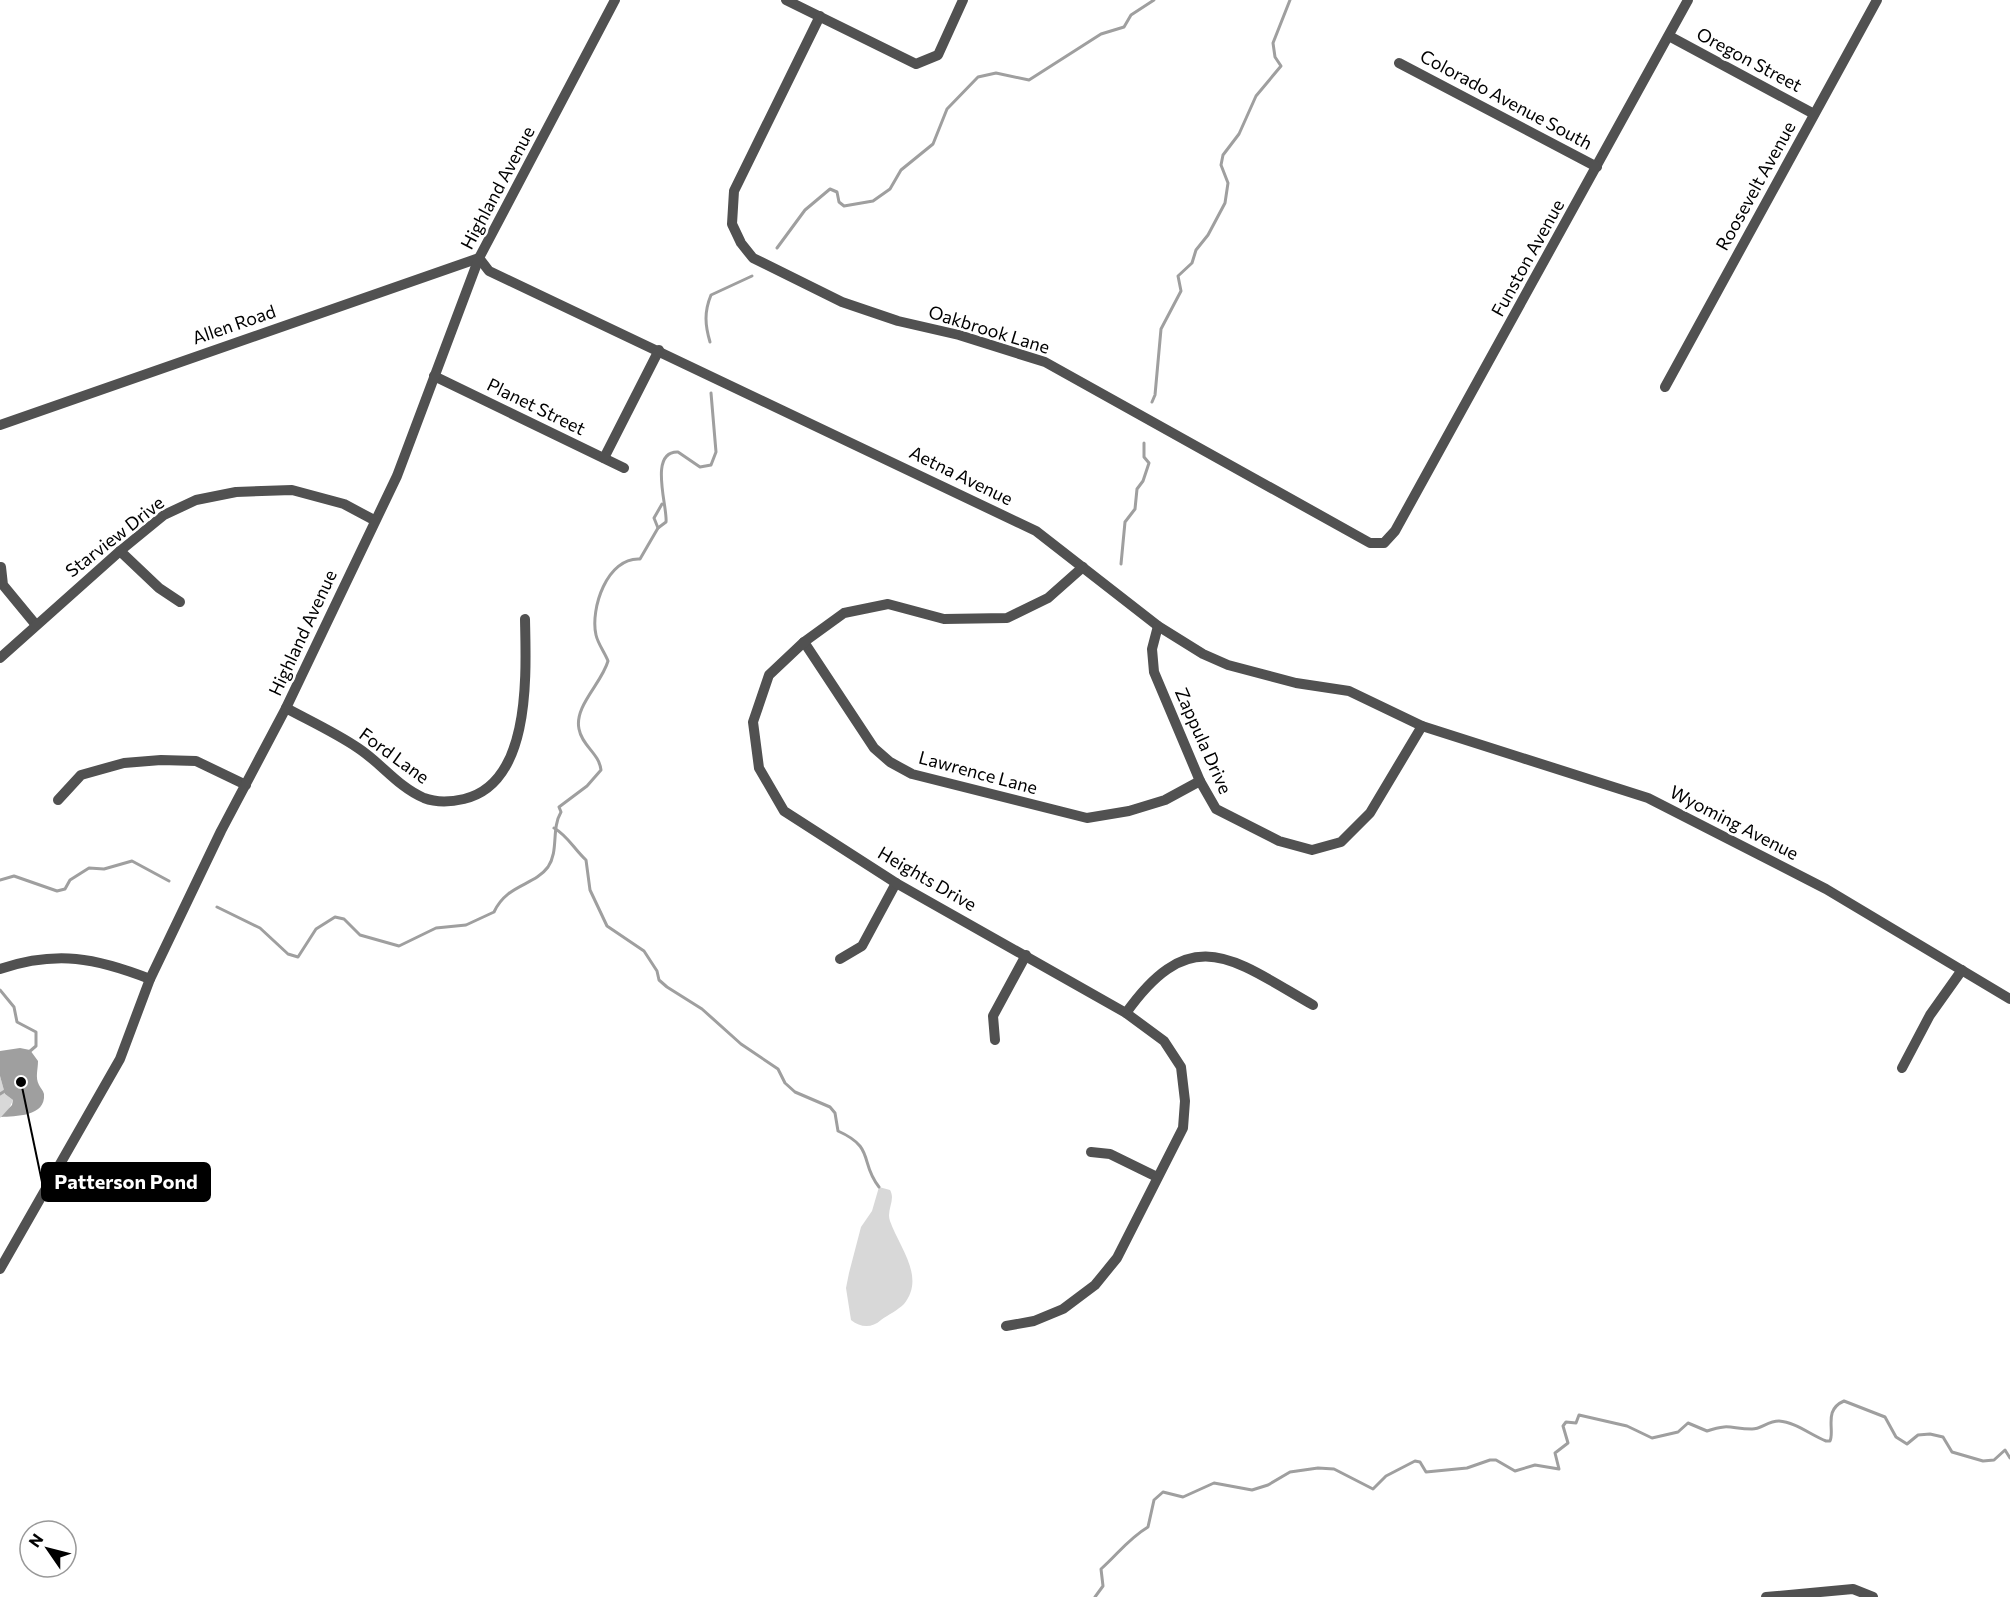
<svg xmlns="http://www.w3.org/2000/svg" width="2010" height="1597" font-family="Commissioner,sans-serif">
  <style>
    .green { fill: #d8d8d8 }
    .water { fill: #9f9f9f }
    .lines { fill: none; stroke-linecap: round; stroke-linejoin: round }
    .stream { stroke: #9f9f9f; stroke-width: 3 }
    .minor { stroke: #515151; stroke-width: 10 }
    .labels { text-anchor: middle; stroke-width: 5; stroke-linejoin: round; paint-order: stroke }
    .street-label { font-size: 18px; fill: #000; stroke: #fff }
    .leader { fill: none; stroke: #000; stroke-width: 2 }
    .callout-dot { fill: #000; stroke: #fff; stroke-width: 2 }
    .callout { fill: #000; stroke: #000; stroke-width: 2 }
    .callout-label { font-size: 20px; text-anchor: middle; font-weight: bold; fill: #fff }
  </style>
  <rect width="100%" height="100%" fill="#fff"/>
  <g class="green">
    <polygon points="0,1076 5,1094 13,1100 9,1109 0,1118"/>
    <path d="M879,1187L890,1190C896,1200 886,1210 890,1221C899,1247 926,1277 904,1304C898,1310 888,1315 881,1320C872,1328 861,1328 851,1320L846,1288L849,1273L861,1227L872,1211Z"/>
  </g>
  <path class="water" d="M20,1048L30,1050L38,1061C38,1070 35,1077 39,1085C41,1089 43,1090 44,1094C46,1117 15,1116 1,1117L12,1105L13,1100L5,1094L0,1076V1051Z"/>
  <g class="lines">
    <g class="stream">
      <polyline points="777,248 805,210 830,189 837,192 839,202 844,206 873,201 890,189 901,170 933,144 947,109 978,77 996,73 1029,80 1101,34 1124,27 1131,15 1154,0"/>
      <path d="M710,342C705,325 704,312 711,295L752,276"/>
      <polyline points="1152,402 1155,395 1161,329 1181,291 1178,276 1192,263 1196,250 1208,235 1225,203 1228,183 1221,165 1223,155 1239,134 1256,96 1281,66 1275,57 1273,43 1290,0"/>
      <polyline points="658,528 654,518 662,504"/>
      <polyline points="1121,564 1125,522 1135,509 1137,489 1143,481 1149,463 1144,457 1144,443"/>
      <path d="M554,828C568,836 574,849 586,860L590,890L607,926L644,951L657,971L659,980L667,987L702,1009L741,1044L778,1069L785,1083L795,1092L830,1107L835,1113L838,1131C876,1148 859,1162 879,1187"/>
      <polyline points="0,880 14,876 57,891 65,889 70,880 89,868 104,869 132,861 169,881"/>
      <path d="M217,907L260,928L288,954L298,957L316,929L335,917L344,919L360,935L399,946L436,928L466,925L494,912C507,884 534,886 548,867C559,851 551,829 561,812L559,807L587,786L601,770C599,753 582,746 579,729C574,706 602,683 608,661C605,653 598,644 596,635C590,609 607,557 640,559L658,528L666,522C668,508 648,451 678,452L700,467L711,465L716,452L711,393"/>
      <polyline points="0,990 14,1007 17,1022 36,1032 36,1046 29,1052"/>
      <polyline points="0,1094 8,1089"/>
      <path d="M1095,1597L1103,1586L1101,1569C1118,1554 1128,1539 1148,1527L1154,1500L1163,1492L1183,1497L1214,1483L1252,1490L1268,1485L1290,1472L1318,1468L1334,1469L1373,1489L1386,1476L1415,1461L1420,1462L1426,1472L1467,1468L1490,1460H1496L1515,1471L1535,1465L1559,1469L1555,1453L1568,1443L1563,1426L1566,1422L1576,1423L1579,1415L1627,1426L1652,1438L1678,1432L1688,1423L1707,1431C1730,1423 1731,1429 1752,1429C1761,1429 1768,1421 1779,1421C1795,1422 1811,1435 1826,1441H1830C1835,1430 1823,1410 1844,1401L1885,1417L1896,1437L1907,1444L1918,1435L1930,1434L1943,1437L1952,1452L1983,1461L1994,1460L2005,1450L2010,1458"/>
    </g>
    <g class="minor">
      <polyline points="786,0 916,64 938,55 963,0"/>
      <polyline points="820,16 734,191 732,224 741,243 753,258 842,302 898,321 959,335 1045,362 1370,543 1384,543 1395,531 1688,0"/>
      <polyline points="1669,36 1814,114"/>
      <polyline points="1399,63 1597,167"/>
      <polyline points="479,258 489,271 1036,531 1158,626 1203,654 1228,665 1296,683 1349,691 1422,726 1648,798 1826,889 2010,999"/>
      <polyline points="434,376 624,468"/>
      <polyline points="1665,387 1877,0"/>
      <polyline points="0,425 479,258"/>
      <polyline points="604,458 659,350"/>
      <polyline points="120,551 159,588 180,602"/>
      <polyline points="1,567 3,585 36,625"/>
      <polyline points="1158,626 1152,649 1154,672 1200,781 1216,809 1279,841 1312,850 1341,842 1370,813 1422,726"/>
      <polyline points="804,642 874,748 890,762 912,774 1087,818 1129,811 1165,800 1200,781"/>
      <polyline points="0,658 120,551 164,515 196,500 236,492 292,490 344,504 374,520"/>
      <path d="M286,708C310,721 336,733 358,748C381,763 398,787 424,798C437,803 451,802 464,799C532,783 526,673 525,619"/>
      <polyline points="58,800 81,775 124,763 161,760 196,761 246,785"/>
      <polyline points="840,959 862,946 896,883"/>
      <path d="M0,969C57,950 96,958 150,979"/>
      <path d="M1126,1013C1192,920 1234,960 1313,1005"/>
      <polyline points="995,1040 993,1016 1026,955"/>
      <polyline points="1902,1068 1930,1015 1962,970"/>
      <polyline points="1091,1152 1110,1154 1157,1177"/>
      <polyline points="0,1269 120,1059 150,979 221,831 286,708 397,476 479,258 615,0"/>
      <polyline points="1006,1326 1034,1321 1063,1309 1095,1285 1117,1258 1183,1128 1185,1101 1181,1067 1164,1041 1126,1013 896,883 784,811 759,768 753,722 769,675 804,642 844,613 888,604 944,619 1007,618 1048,598 1083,567"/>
      <polyline points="1766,1597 1853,1589 1873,1597"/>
    </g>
  </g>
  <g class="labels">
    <g class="street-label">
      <text transform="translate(1749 60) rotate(28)" y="6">Oregon Street</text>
      <text transform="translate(1506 100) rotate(28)" y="6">Colorado Avenue South</text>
      <text transform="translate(1756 186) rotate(-61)" y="6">Roosevelt Avenue</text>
      <text transform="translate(498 188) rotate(-62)" y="6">Highland Avenue</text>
      <text transform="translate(1528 258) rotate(-61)" y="6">Funston Avenue</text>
      <text transform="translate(234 325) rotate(-19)" y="6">Allen Road</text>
      <text transform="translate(989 330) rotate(17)" y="6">Oakbrook Lane</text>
      <text transform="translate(536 407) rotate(26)" y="6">Planet Street</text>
      <text transform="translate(961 476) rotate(26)" y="6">Aetna Avenue</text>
      <text transform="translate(115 537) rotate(-38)" y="6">Starview Drive</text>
      <text transform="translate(303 633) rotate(-65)" y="6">Highland Avenue</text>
      <text transform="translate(1203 741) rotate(66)" y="6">Zappula Drive</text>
      <text transform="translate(394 756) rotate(36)" y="6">Ford Lane</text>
      <text transform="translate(978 773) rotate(15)" y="6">Lawrence Lane</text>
      <text transform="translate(1734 823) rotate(27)" y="6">Wyoming Avenue</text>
      <text transform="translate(927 879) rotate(30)" y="6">Heights Drive</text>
    </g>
  </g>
  <path class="leader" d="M21 1082L42 1182"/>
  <circle class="callout-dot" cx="21" cy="1082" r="6"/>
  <rect class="callout" x="42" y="1163" width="168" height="38" rx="6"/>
  <g class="callout-label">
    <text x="126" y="1189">Patterson Pond</text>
  </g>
  <g transform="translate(48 1549) rotate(305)"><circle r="28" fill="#ffffff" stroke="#999999" stroke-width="1.5"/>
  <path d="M0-4.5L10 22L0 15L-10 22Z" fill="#000000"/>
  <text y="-9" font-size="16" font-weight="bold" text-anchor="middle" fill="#000000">N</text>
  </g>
</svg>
